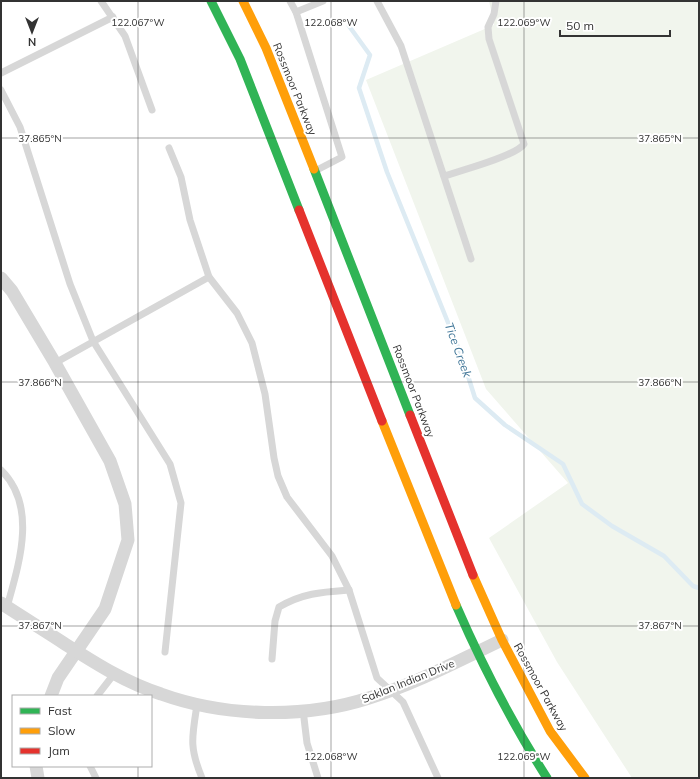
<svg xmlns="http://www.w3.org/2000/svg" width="700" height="779" font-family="Mulish,sans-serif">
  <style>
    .green { fill: #f1f5ed }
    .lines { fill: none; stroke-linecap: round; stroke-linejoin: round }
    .stream { stroke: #ddebf3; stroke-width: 4.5 }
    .lane { stroke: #d7d7d7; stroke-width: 7 }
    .street { stroke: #d7d7d7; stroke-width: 13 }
    .fast { stroke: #30b455; stroke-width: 9 }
    .slow { stroke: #ff9f0a; stroke-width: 9 }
    .jam { stroke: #e5322d; stroke-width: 9 }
    .ticks { fill: none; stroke: #333; stroke-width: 1; stroke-opacity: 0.45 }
    .labels { text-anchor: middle; stroke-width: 4; stroke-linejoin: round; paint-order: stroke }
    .street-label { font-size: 11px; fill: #333; stroke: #fff }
    .water-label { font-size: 12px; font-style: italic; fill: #3f7597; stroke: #fff }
    .ticks-label { font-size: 10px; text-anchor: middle; fill: #333; stroke: #fff; stroke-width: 4; stroke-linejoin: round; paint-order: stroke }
  </style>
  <rect width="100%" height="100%" fill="#fff"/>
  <polygon class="green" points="489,1 699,1 699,778 632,778 557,662 489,538 568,483 486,389 366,80 494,25"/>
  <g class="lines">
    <polyline class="stream" points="349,26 370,55 359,88 387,172 462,357 475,398 505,425 563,464 582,504 612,526 664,556 693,586 699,588"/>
    <g class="lane">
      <polyline points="101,1 125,36 152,110"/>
      <polyline points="290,1 296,12 342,157 315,171"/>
      <polyline points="377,1 401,46 471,259"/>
      <polyline points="296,12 323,1"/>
      <polyline points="1,73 113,17"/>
      <polyline points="1,90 20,127 70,284 93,341 170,464 181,503 165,652"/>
      <polyline points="169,148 181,177 190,220 209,277 237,313 252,343 265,394 274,458 278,476 287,497 332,556 349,590 377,678 403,702 438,778"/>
      <path d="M444,176C460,171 516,156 524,144L489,39L488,27L494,14L496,1"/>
      <polyline points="55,363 209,277"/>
      <path d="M1,470C38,506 19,564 7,607"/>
      <path d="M272,659L275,621L279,607C303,593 322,592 349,590"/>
      <polyline points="97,696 114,674"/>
      <path d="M197,705C192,737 189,747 202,778"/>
      <polyline points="303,710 307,743 318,778"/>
      <polyline points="90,766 96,778"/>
    </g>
    <g class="street">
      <polyline points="1,278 12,291 55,363 110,461 125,504 128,540 105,609 58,678 51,696"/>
      <path d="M1,603C22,617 44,630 65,644C95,663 126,683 161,694C225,717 304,719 369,698C415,684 458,661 502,640"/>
      <polyline points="36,766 38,778"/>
    </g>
    <g class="fast">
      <polyline points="211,1 240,59 299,210"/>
      <polyline points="314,169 410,415"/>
      <path d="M456,605C482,665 512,723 547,778"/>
    </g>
    <g class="slow">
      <polyline points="243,1 266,48 314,169"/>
      <polyline points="382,421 456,605"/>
      <polyline points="473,575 502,640 550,731 585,778"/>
    </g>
    <g class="jam">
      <polyline points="299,210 382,421"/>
      <polyline points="410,415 473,575"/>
    </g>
  </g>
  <path class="ticks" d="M138,1V696M331,1V778M524,1V778M1,138H699M1,382H699M1,626H699M138,766V778"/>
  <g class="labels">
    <g class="street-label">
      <text transform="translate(295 89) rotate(68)" y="4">Rossmoor Parkway</text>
      <text transform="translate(414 391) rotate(69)" y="4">Rossmoor Parkway</text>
      <text transform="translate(408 681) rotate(-22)" y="4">Saklan Indian Drive</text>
      <text transform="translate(541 687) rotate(61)" y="4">Rossmoor Parkway</text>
    </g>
    <g class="water-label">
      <text transform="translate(458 350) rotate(70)" y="4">Tice Creek</text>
    </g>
  </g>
  <g class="ticks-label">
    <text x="138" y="26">122.067°W</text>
    <text x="331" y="26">122.068°W</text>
    <text x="524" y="26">122.069°W</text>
    <text x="660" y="142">37.865°N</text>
    <text x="40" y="142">37.865°N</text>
    <text x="660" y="386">37.866°N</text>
    <text x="40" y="386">37.866°N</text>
    <text x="660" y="629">37.867°N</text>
    <text x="40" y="629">37.867°N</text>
    <text x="331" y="760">122.068°W</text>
    <text x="524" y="760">122.069°W</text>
  </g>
  <rect width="700" height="779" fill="none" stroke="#333333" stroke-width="4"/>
  <rect x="12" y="695" width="140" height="72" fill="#ffffff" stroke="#adadad"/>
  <rect x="20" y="708" width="20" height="6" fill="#30b455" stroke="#adadad"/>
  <text x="48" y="715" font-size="12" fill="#333333">Fast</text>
  <rect x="20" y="728" width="20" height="6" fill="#ff9f0a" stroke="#adadad"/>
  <text x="48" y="735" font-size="12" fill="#333333">Slow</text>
  <rect x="20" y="748" width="20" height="6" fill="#e5322d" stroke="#adadad"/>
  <text x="48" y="755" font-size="12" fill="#333333">Jam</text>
  <g transform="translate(32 32) rotate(180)" stroke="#ffffff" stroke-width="3" paint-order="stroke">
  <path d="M0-3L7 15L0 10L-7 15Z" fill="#333333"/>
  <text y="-6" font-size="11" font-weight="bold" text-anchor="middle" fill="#333333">N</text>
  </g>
  <path d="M560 30v6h110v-6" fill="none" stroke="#333333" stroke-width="2"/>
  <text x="566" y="30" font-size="12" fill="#333333" stroke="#ffffff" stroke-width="3" paint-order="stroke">50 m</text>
</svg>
